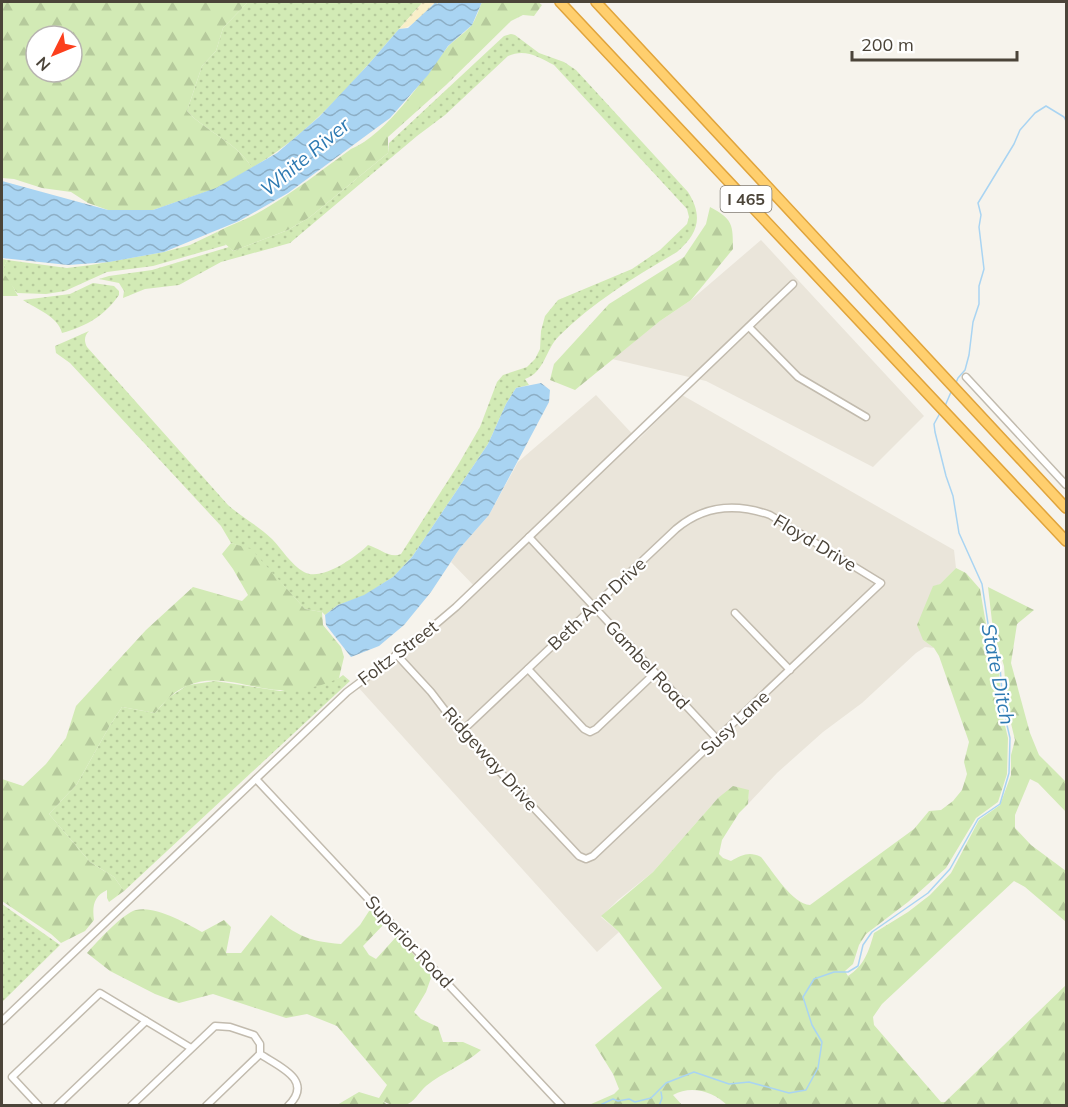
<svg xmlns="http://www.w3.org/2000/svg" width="1068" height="1107" font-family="Mulish,sans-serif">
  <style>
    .residential { fill: #eae5da }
    .grass { fill: url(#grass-dots) }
    .forest { fill: url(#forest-firs); fill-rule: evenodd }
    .sand { fill: url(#sand-dots) }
    .water { fill: url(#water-waves) }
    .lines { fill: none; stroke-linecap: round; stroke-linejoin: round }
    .stream { stroke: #a9d4f2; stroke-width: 1.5 }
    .minor-casing { stroke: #c2bbae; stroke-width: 9 }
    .highway-casing { stroke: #e0a43c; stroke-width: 12 }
    .minor { stroke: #fff; stroke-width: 6 }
    .highway { stroke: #ffcf6e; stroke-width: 9 }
    .labels { text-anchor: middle; stroke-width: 4.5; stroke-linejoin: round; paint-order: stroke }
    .shield { fill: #fff; stroke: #817c74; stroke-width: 1.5 }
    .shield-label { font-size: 16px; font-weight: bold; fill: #4b4439 }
    .street-label { font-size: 18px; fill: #4b4439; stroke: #fff }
    .water-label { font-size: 20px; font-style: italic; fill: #2e7ab2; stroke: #fff }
  </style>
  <defs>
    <pattern id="grass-dots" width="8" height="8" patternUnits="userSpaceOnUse" patternTransform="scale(1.5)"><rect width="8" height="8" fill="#d2eab5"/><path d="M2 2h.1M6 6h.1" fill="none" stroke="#b6ca9c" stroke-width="1.8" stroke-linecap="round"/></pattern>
    <pattern id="forest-firs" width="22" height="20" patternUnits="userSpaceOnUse" patternTransform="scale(1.5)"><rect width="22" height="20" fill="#d2eab5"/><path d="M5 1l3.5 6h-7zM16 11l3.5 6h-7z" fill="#b6ca9c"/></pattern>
    <pattern id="sand-dots" width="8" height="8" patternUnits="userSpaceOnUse" patternTransform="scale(1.5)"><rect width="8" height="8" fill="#f9efc9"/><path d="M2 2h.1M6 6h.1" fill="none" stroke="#d7cead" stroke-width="1.8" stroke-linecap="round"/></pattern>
    <pattern id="water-waves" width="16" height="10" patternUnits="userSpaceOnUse" patternTransform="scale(1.5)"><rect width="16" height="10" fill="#a9d4f2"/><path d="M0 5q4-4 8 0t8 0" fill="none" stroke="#8caec5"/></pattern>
  </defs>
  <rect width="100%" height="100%" fill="#f6f3ec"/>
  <g class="residential">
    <polygon points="761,240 924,416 873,467 706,381 612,359 660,321 691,300"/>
    <polygon points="596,395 638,440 682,395 954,550 956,568 940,584 933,587 928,601 923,640 934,648 925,647 916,653 862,703 823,732 777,773 748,804 749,790 718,798 653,872 618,900 601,917 619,932 597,952 358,687 424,640 479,591 451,562 460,548 489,515 518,462"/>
  </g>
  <g class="grass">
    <path d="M248,2H423C370,60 322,127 252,168C237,142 206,132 187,111L202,66L216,51L223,28Z"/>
    <path d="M511,34L515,35L539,53L564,62L576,70L688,192C703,216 699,233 677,252C636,276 593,302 559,336C545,350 545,372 525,379L529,385L516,388L506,404L488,444L412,557L393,577L364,596L338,605L325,615L322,612L305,609L251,550L231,543L221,526L70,363L56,353L55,346L89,331C84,336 84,341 87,347L228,505C241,517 259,526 272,539C282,549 291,565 304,572C321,582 356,557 368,545C379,548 390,559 401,554L458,465L480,427L497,382L503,375L527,367L535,359L540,349L541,331L545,316L558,300L632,269L660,250L687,224L689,217L687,209L554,65C539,57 525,48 508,56L445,115L417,136L290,243L221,262L179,285L145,289L123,298L124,291L119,283L99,279L109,276L152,270L229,247L233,251L288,230L310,217L388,153L389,143L504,36Z"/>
    <polygon points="217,232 226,245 153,266 107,272 65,291 46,294 17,293 2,271 7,260 67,268 91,265 164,252 190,245"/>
    <path d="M93,283L114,286L119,291V295C104,316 87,326 62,333C58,316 36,309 23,300L70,294Z"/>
    <polygon points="343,675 350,681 124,891 114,877 90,862 49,814 77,784 109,727 122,707 155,713 168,698 188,685 215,681 280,691 339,678"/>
    <polygon points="2,904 60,945 2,1002"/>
  </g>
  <g class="forest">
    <path d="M2,2H248L223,28L216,51L202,66L187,111C206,132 237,142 252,168L217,188L153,210H108L88,203L71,192L42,188L14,179L2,178ZM36,36H72V72H36Z"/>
    <path d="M482,2H538L542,5L534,16L523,15L511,21L446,85L388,137V153L310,217L288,230L233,251L222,241L217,232C232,224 248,219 263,210C294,192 322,170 351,149C387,134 423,79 446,49C453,40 463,35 470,27C476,20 479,9 482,2Z"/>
    <path d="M710,207C733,219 733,225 733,249L691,300L660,321L575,390L550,380L554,364L609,304L684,257L706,224Z"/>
    <polygon points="2,259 7,260 2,271 11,283 18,296 2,296"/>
    <path d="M231,543L251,549L305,609L322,612L323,625L341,647L344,657L339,678C321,687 300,691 280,690C250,689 216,672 187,686C174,691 164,702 155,713L122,707L109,727L77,784L49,814L90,862L114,877L124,891L109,902L107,898V890C94,896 92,906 94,920L85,931L61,943L51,934L2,901V779L23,786L46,764L66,738L76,706L146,630L193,587L242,601L248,595L233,569L222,554Z"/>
    <path d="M956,568L966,573L980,589L987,630L999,665L1001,709L1008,738L1007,774L998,802L976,818L946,868L908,902L866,934L859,945L853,964L845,971L848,976C864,966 869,951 874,933L908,912L930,895L951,873L979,820L1000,805L1011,775V755L1015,740L1007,707L1004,666L993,630L988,587L1034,610L1017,624L1011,663L1030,733L1039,755L1066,782V812L1038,783L1030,779L1015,815V828L1031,845L1066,871V922L1025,887L1014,881L882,1004L873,1017L874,1025L941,1102H945L1066,985V1105L728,1106C713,1091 691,1085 673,1095L682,1105H589L614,1094L619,1089L613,1074L595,1045L662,988L619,932L601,916L653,872L718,798L733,786L749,790L748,804L739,813L722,840L719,854L723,858L731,861C742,855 749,851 761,857C772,870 792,904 810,905L914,829L929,811L941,810L953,801L962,790L967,774L964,762L969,742L939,656L934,648L923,640L917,625L933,586L940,584Z"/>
    <path d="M371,908L385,923L363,946L369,955L376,959L397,936L432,975L426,992L414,1012L421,1019L438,1027L443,1042H463L481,1050C464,1065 443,1072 426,1086C419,1092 414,1103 405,1105C397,1107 390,1105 383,1101L387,1105H337L359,1092L379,1098L387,1085L337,1026L307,1014L286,1018L213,994L179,1003L155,994L110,971L87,953C97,942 123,913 136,910C155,905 186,923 202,932L224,920L231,927L226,953H241L271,915C298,936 307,941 341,944L360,925Z"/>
  </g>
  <path class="sand" d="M423,2H439L437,5L433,4C425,14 413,28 399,29Z"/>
  <g class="water">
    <polygon points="436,2 437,4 439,2 482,2 472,25 448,46 428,75 390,118 288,193 239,221 164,252 109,262 68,265 2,258 2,181 108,210 153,210 216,188 277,153 319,117 367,66 399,29 408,28"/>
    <polygon points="541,383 550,390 549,402 489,515 460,548 431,592 404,625 379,646 351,657 326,625 325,615 338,605 364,595 393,577 412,557 488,444 506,404 516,388"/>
  </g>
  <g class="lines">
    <g class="stream">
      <polyline points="955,385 958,378 965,370 969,355 973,322 979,304 979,286 984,269 979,227 981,215 978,203 1014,144 1020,130 1035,113 1046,106 1064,117 1066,121"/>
      <polyline points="945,406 951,392"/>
      <polyline points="598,1106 613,1099 618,1101 629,1099 635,1102 651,1098 666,1083 694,1072 729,1084 749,1082 789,1093 806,1090 818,1068 822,1042 812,1025 803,997 814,979 834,972 848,972 858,966 863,945 872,932 928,893 950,869 978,819 1000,804 1009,773 1010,738 1003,708 1000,666 989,630 982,584 959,533 953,496 946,476 935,432 934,424 940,413"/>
      <polyline points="659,1106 662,1098 661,1092"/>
    </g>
    <defs>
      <g id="minor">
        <polyline points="749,327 798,377 866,417"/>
        <polyline points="966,377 1066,485"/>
        <polyline points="529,537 717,739"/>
        <polyline points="735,613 790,670"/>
        <path d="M396,654L431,692L457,726L579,856L586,859L593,856L881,583L770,515C736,503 704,505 676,529L462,731"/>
        <polyline points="528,669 584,729 590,732 596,729 655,673"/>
        <polyline points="256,779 562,1106"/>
        <polyline points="2,1021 347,692 423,635 456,607 793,284"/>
        <polyline points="39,1106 12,1077 100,993 191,1048"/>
        <polyline points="57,1106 146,1021"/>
        <path d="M131,1106L215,1026L230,1027L254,1035L260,1044V1054C278,1066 315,1080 288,1106"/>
        <polyline points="206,1106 260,1054"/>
      </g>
      <g id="highway">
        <polyline points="560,2 1066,541"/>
        <polyline points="596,2 1066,508"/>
      </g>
    </defs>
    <use href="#minor" class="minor-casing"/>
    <use href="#highway" class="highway-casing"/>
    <use href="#minor" class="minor"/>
    <use href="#highway" class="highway"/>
  </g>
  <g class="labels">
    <rect class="shield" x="720.5" y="186" width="51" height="26" rx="4.5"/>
    <g class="shield-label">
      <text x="746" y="205">I 465</text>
    </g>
    <g class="street-label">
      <text transform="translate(815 543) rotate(31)" y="6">Floyd Drive</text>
      <text transform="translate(597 604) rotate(-43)" y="6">Beth Ann Drive</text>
      <text transform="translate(398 653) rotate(-37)" y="6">Foltz Street</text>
      <text transform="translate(647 665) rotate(47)" y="6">Gambel Road</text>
      <text transform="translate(735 723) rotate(-43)" y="6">Susy Lane</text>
      <text transform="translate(490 759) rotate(48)" y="6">Ridgeway Drive</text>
      <text transform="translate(409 942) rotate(47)" y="6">Superior Road</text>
    </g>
    <g class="water-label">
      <text transform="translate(305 157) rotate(-40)" y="7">White River</text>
      <text transform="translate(998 674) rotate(79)" y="7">State Ditch</text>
    </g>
  </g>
  <rect width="1068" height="1107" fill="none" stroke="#4b4439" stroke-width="6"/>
  <g transform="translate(54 54) rotate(227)"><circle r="28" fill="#ffffff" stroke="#b7b4b0" stroke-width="1.5"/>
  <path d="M0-4.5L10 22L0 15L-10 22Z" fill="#fc3f1d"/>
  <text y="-9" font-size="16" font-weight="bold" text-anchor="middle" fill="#4b4439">N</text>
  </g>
  <path d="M852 51v9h165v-9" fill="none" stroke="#4b4439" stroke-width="3"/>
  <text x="861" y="51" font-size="18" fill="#4b4439" stroke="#ffffff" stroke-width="4.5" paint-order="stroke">200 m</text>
</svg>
